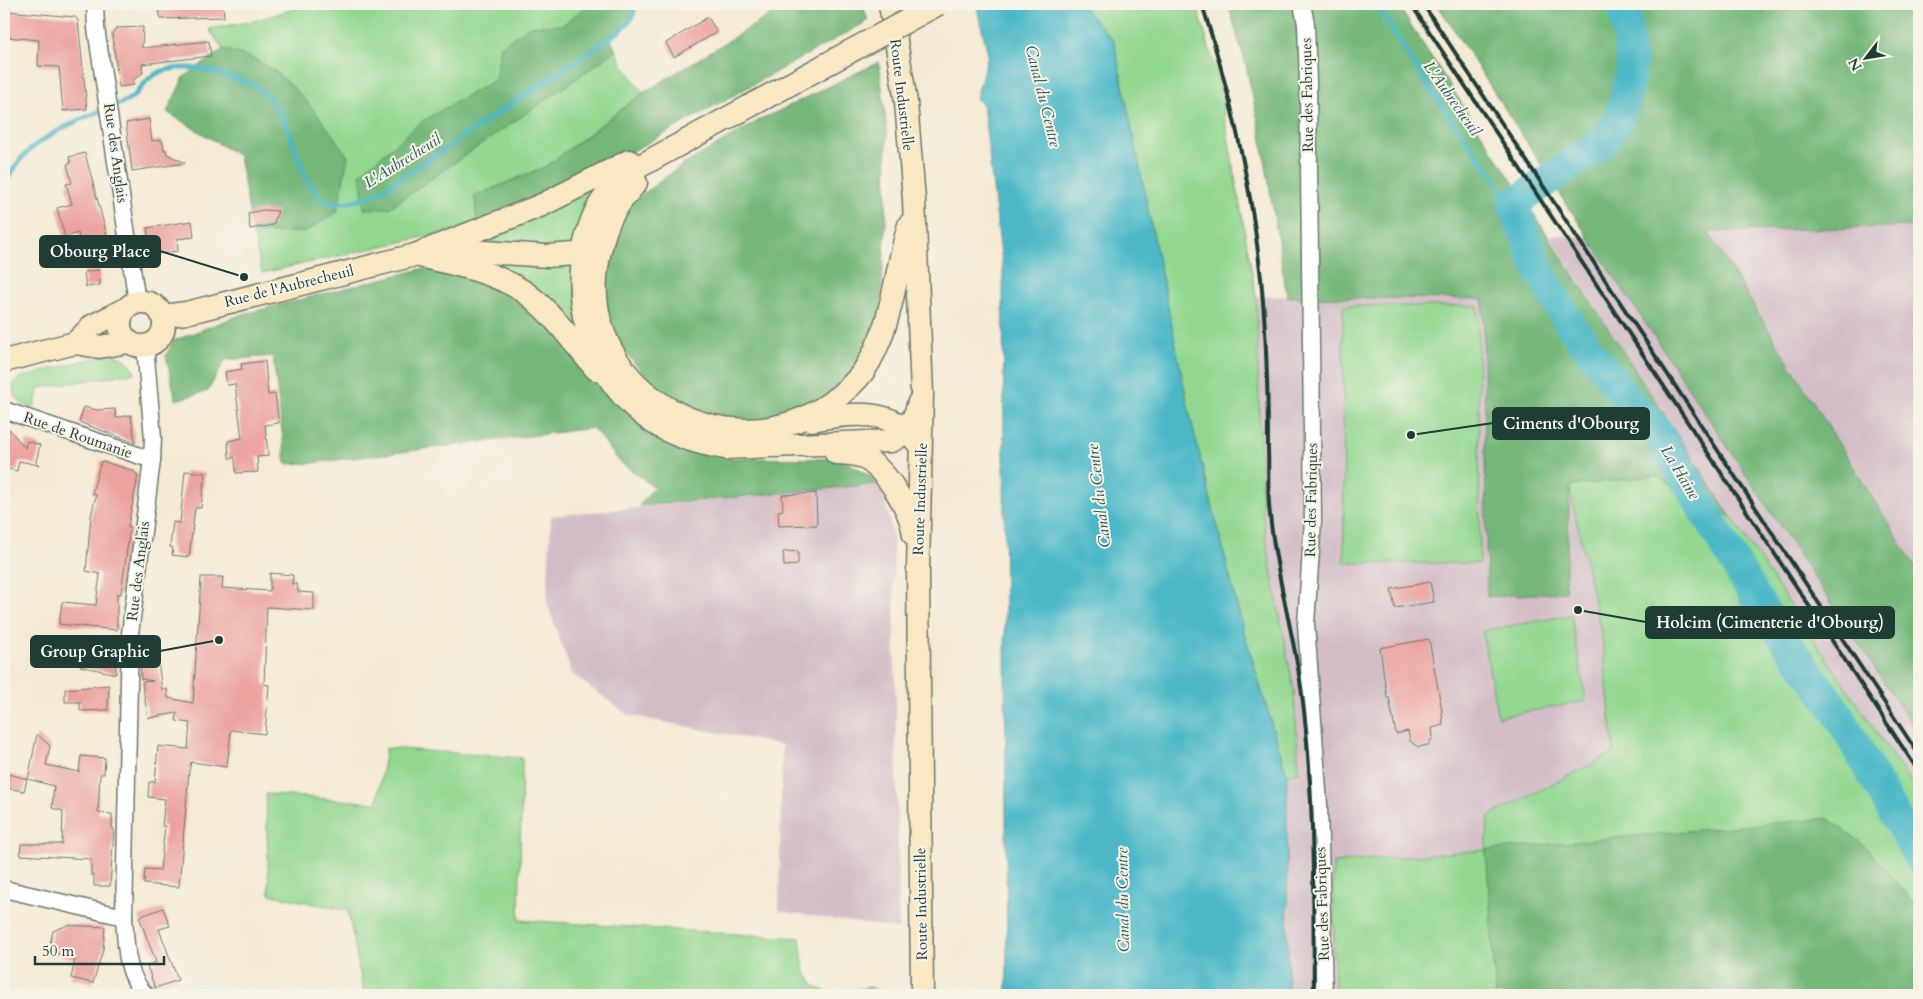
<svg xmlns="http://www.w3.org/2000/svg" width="1923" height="999" font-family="Cardo,serif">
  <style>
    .industrial { fill: #d2bdc6 }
    .green { fill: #92d790; stroke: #588a62 }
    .forest { fill: #75b87a; stroke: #4a7a57 }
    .water { fill: #4db9c8; stroke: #367b7e }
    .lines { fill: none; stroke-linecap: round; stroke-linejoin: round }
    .stream { stroke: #4db9c8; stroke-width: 5 }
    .river { stroke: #4db9c8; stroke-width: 31 }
    .building { fill: #eca3a0 }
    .street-casing { stroke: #6a796c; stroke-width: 19 }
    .secondary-casing { stroke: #6a796c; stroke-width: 25 }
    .street { stroke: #fff; stroke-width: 16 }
    .secondary { stroke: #fae7c3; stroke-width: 22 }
    .rail { stroke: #1f3d34; stroke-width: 4 }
    .secondary-bridge-casing { stroke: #6a796c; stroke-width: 25; stroke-linecap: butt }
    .secondary-bridge { stroke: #fae7c3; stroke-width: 22 }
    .labels { text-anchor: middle; stroke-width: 4; stroke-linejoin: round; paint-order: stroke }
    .street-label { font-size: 15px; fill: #1f3d34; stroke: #f7f3e8 }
    .water-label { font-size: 16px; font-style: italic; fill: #2a5c59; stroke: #f7f3e8 }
    .leader { fill: none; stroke: #1f3d34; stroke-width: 2 }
    .callout-dot { fill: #1f3d34; stroke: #f7f3e8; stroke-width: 2 }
    .callout { fill: #1f3d34; stroke: #1f3d34; stroke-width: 2 }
    .callout-label { font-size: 16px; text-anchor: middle; font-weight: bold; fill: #fff }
  </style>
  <rect width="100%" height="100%" fill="#f7f3e8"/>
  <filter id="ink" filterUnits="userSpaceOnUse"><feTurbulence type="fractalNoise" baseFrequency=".02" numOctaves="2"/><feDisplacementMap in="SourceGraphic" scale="10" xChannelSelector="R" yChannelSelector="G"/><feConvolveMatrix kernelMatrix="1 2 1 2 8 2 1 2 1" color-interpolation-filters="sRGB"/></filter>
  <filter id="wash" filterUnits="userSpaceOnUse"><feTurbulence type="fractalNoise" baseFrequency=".0096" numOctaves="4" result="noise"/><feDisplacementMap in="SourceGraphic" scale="20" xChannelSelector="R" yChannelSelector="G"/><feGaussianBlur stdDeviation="1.12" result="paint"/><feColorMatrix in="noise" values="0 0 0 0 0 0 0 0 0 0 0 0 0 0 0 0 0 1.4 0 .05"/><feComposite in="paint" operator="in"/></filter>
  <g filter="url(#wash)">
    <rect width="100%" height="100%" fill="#f4e9d4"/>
    <g class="industrial">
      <polygon points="1919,226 1919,995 1288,995 1287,775 1241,622 1190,416 1165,292 1256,296 1483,299 1487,597 1564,592 1569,486 1730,516 1549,235 1588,237 1707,232"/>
      <polygon points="877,484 883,493 893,536 899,929 779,911 782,745 628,715 572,674 547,603 551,516"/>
    </g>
    <g class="green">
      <path d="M310,4H634C638,18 621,31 610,38L622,63L643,93L547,166L475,196L477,225L262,273L253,233L305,232L348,157L318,116L285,80L256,60L223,49L209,29L254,21Z"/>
      <polygon points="1080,4 1196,4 1217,74 1256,296 1262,512 1273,581 1294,691 1299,772 1287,775 1241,622 1190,416 1114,42"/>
      <polygon points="606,179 578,236 569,248 468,246"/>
      <polygon points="472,258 572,263 582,338"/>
      <polygon points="1343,306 1478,306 1480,563 1344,563"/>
      <path d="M105,355C121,355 129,358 135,373L39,388L34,407C25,408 17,400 13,392L14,384L19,378Z"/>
      <polygon points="1655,475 1731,517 1919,795 1919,908 1487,850 1496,995 1335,995 1333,863 1486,850 1489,816 1614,753 1602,637 1569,486"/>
      <polygon points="1571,615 1586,701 1498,717 1482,631"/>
      <polygon points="386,748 522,758 519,920 800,938 804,970 815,987 834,994 871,987 886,995 364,995 348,911 269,894 266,794 377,803"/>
    </g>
    <g class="forest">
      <path d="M589,4H634C638,19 621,31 610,38L616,51L389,208L364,209L360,174L424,120L495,80L501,46L530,26L563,25Z"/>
      <polygon points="788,4 863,4 868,21 566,188 477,225 475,196 547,166 643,93"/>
      <polygon points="1228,4 1397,4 1731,517 1655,476 1570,486 1565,592 1487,597 1483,299 1287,297 1261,135 1246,66"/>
      <polygon points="1437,4 1919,4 1919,226 1708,232 1919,573 1919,735 1588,237"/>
      <path d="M223,49C234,53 246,55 256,60C296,80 323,122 348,157L337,212L305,232L253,233L239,156L167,112L184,77Z"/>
      <polygon points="879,62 887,131 886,221 879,329 854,372 799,417 738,424 660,396 608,329 603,268 624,208 681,166 758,121"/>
      <polygon points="421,269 451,270 482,277 525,302 568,346 612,400 727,458 842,459 870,476 877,484 639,506 654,487 620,462 593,428 313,463 286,464 273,356 225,360 208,391 176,400 166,356 173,341 240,315"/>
      <polygon points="1827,818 1865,846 1919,908 1919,995 1496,995 1486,850"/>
    </g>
    <polygon class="water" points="976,4 1080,4 1114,41 1190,416 1241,622 1287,775 1288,995 1007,995 1003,271 983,104 976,99 988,54"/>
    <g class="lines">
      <g class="stream">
        <polyline points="1376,4 1428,86 1513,204"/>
        <path d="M4,186C9,177 14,168 20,160C43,133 89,115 122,103C142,96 140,77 166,70C187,65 206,69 226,76C235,79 246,81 255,86C268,93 279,111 286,124C296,144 305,199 332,203C348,205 365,198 380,192L619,32C627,24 637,16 634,4"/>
      </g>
      <polyline class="river" points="1620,4 1625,14 1632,67 1623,107 1613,129 1599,145 1513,204 1537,266 1568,322 1628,401 1656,429 1763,610 1837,712 1919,858"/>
    </g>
    <g id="blocks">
      <g class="building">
        <polygon points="157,4 223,4 224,17 161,19"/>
        <polygon points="7,11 75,17 78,20 87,109 63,111 59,67 38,66 39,40 6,37"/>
        <polygon points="708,17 717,32 674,57 666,43"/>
        <polygon points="143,27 142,48 209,41 211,56 142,64 143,73 133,80 134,85 119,87 112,33 116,28"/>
        <polygon points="149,119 152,141 162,140 164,150 166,150 167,154 185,163 132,171 126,123"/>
        <polygon points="85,153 110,247 92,252 90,242 81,245 78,233 65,237 57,208 72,204 66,184 72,183 67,164 71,163 69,157"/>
        <polygon points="263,210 278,211 273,225 250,229 248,213"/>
        <polygon points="192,221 194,237 177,239 178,251 151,255 147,228"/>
        <polygon points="99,270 100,285 86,287 84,272"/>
        <polygon points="265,361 268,395 275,394 279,423 265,425 268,456 257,457 258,472 236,473 235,458 229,458 228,441 242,438 235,384 227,385 225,372 242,369 241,364"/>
        <polygon points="84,407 97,410 115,409 116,418 131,415 135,443 79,422"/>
        <polygon points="4,423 25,448 27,441 40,445 36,462 39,465 19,461 17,471 4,468"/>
        <polygon points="101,461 134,471 138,476 128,527 130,527 121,594 117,594 117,630 59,624 62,602 96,605 100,574 86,571 91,516 96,495 92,493"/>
        <polygon points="185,471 205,473 201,508 195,508 189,557 172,555 173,548 170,547 173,522 180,523"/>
        <polygon points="816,493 817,525 779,526 778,511 783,510 782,495"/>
        <polygon points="798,551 798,565 784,566 783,552"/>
        <polygon points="270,573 293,575 292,584 297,584 298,592 314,593 314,610 267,607 264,684 269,685 265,734 231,730 227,767 191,762 189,771 179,887 144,884 145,869 160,870 165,826 162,826 165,799 148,797 149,782 155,782 158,746 188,749 190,723 176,721 177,713 148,718 142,682 153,681 141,679 140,657 157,654 162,690 167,689 168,698 193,703 201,577 223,577 222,588 270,591"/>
        <polygon points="1430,582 1434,602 1395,608 1391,589"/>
        <polygon points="1429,639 1442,711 1443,725 1432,728 1433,737 1428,745 1418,747 1410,741 1408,731 1396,734 1389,698 1387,698 1380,648"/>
        <polygon points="116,653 116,674 80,666 84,654"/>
        <polygon points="109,685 108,710 80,711 80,702 65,702 65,689"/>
        <polygon points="37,734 50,746 46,765 79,772 81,756 105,758 104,774 100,774 98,813 112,814 112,828 114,829 110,886 94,886 94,875 91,875 91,859 20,855 21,844 62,844 63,811 52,808 54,786 28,779"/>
        <polygon points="9,774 27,779 24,791 6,788"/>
        <polygon points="163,908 170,926 159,929 178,980 155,988 147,966 156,962 139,917"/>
        <polygon points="68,925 105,927 103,950 93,983 71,978 75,959 48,951 53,931"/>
      </g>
    </g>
  </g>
  <g filter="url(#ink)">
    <use href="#blocks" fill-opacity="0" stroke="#6a796c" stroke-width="1"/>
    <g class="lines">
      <defs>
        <g id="street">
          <polyline points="95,4 96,28 137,302"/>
          <polyline points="1302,4 1306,24 1308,83 1313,520 1306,624 1319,805 1324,995"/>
          <path d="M145,346L153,438L152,460L130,634L124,917C126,944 125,975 146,995"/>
          <polyline points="4,410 152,460"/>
          <polyline points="4,889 124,917"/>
        </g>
        <g id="secondary">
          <polyline points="890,4 906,102 914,200 922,394 918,570 922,995"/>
          <path d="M849,52L640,166C629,173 618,180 610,190C593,210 586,233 582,259C574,321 600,385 651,421C674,437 699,444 726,448L891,441C910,433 913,421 919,402"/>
          <path d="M636,183C610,212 603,229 597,267C580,392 729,475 830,403C842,394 854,384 863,372C893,328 894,275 909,225"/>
          <polyline points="441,254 485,252 547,256 575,254 583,251 592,242"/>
          <path d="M415,255C452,264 490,270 523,291C550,309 575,345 596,369"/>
          <circle cx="142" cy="324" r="22"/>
          <polyline points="163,316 186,313 415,255 542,205 629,161"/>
          <polyline points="75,343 99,347 129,342"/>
          <polyline points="4,361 75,343 92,326 124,310"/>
          <path d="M811,420C848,414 892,406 916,441"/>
          <path d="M836,453C844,453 853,454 860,456C885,466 911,510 914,535"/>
        </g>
      </defs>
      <use href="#street" class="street-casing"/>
      <use href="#secondary" class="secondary-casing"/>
      <use href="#street" class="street"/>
      <use href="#secondary" class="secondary"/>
      <g class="rail">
        <path d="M1202,4C1234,105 1257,208 1264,314C1267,359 1268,405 1268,450C1269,471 1267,494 1270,515C1276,576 1294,634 1302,694C1315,793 1313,895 1314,995"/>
        <polyline points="1411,4 1919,772"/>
        <polyline points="1423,4 1919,755"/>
      </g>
      <defs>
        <polyline id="secondary-bridge" points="849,52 938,4"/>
      </defs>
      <use href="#secondary-bridge" class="secondary-bridge-casing"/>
      <use href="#secondary-bridge" class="secondary-bridge"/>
    </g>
  </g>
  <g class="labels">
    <g class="street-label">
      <text transform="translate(902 95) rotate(83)" y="5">Route Industrielle</text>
      <text transform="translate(1307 95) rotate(-91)" y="5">Rue des Fabriques</text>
      <text transform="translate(116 153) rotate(82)" y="5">Rue des Anglais</text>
      <text transform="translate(289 286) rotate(-14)" y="5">Rue de l'Aubrecheuil</text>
      <text transform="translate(78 435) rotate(19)" y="5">Rue de Roumanie</text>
      <text transform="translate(920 499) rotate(-88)" y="5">Route Industrielle</text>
      <text transform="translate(1311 500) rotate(-89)" y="5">Rue des Fabriques</text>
      <text transform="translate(138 571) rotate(-83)" y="5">Rue des Anglais</text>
      <text transform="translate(921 904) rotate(-91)" y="5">Route Industrielle</text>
      <text transform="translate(1322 904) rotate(-92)" y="5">Rue des Fabriques</text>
    </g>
    <g class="water-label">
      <text transform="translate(1044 96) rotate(76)" y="6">Canal du Centre</text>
      <text transform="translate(1453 98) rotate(55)" y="6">L'Aubrecheuil</text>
      <text transform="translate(402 160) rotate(-32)" y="6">L'Aubrecheuil</text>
      <text transform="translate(1681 472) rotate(59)" y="6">La Haine</text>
      <text transform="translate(1098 496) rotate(-97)" y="6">Canal du Centre</text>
      <text transform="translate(1122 900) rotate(-91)" y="6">Canal du Centre</text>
    </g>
  </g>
  <path class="leader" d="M244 277L160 251M1411 435L1493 423M1578 610L1646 622M219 640L160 651"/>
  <g class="callout-dot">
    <circle cx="244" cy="277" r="5"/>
    <circle cx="1411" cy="435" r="5"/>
    <circle cx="1578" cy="610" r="5"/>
    <circle cx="219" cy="640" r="5"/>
  </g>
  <g class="callout">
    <rect x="40" y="236" width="120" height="31" rx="5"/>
    <rect x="1493" y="408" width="156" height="31" rx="5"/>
    <rect x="1646" y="607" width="248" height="31" rx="5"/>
    <rect x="31" y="636" width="129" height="31" rx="5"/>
  </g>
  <g class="callout-label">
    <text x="100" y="257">Obourg Place</text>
    <text x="1571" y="429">Ciments d'Obourg</text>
    <text x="1770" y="628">Holcim (Cimenterie d'Obourg)</text>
    <text x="95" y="657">Group Graphic</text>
  </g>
  <rect width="1923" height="999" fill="none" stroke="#f7f3e8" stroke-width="20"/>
  <g transform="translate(1866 58) rotate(239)" stroke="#f7f3e8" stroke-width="4" paint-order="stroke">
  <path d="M0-4L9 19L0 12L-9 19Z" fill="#1f3d34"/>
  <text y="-8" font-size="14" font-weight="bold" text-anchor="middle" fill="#1f3d34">N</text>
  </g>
  <path d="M35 956v8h129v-8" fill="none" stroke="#1f3d34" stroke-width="2.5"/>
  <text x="42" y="956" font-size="15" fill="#1f3d34" stroke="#f7f3e8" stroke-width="4" paint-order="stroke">50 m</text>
</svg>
